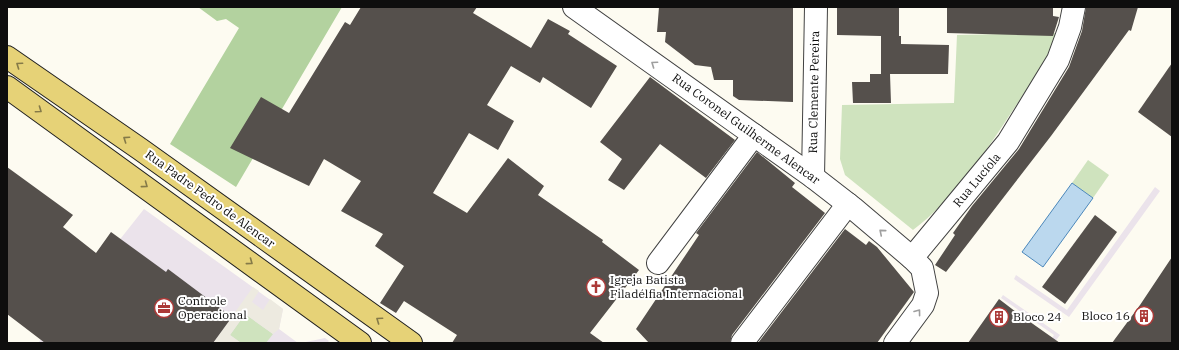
<svg xmlns="http://www.w3.org/2000/svg" width="1179" height="350" font-family="'IBM Plex Serif',serif">
  <style>
    .industrial { fill: #ebe3eb }
    .green { fill: #cfe3be }
    .forest { fill: #b3d29f }
    .plaza { fill: #edeae0 }
    .water { fill: #bbd8ee; stroke: #4c88bb }
    .building { fill: #55504c }
    .lines { fill: none; stroke-linecap: round; stroke-linejoin: round }
    .minor-casing { stroke: #414141; stroke-width: 24 }
    .major-casing { stroke: #1f1f1f; stroke-width: 24 }
    .minor { stroke: #fff; stroke-width: 22 }
    .major { stroke: #e6d277; stroke-width: 22 }
    .oneway { stroke: #9f9f9f }
    .oneway2 { stroke: #857a48 }
    .labels { text-anchor: middle; stroke-width: 4; stroke-linejoin: round; paint-order: stroke }
    .street-label { font-size: 12px; fill: #0e0e0e; stroke: #fff }
    .poi-label { font-size: 12px; fill: #0e0e0e; stroke: #fff; text-anchor: start }
  </style>
  <rect width="100%" height="100%" fill="#fdfbf1"/>
  <g class="industrial">
    <polygon points="1155,187 1160,191 1069,317 1014,279 1016,275 1067,310"/>
    <polygon points="144,209 283,309 279,329 298,343 38,343"/>
    <polygon points="1003,295 1060,335 1054,343 1049,343 1054,335 1001,298"/>
    <polygon points="325,338 329,341 327,343 301,343"/>
  </g>
  <g class="green">
    <path d="M1061,33C1045,62 1027,89 1009,116C982,157 953,200 913,230L845,175L840,159L842,105L954,103L957,35Z"/>
    <polygon points="1088,160 1109,175 1093,198 1072,183"/>
    <polygon points="245,314 273,334 266,343 241,343 230,335"/>
  </g>
  <polygon class="forest" points="198,7 342,7 236,187 170,144 239,28 226,19 217,21"/>
  <polygon class="plaza" points="253,287 259,291 252,302 263,310 270,299 283,309 279,329 273,334 245,314 230,335 241,343 213,343"/>
  <polygon class="water" points="1072,183 1093,198 1043,267 1022,252"/>
  <g class="building">
    <polygon points="361,7 477,7 473,13 531,48 548,19 570,31 568,34 617,66 591,108 543,77 540,83 511,66 487,105 514,121 498,150 469,133 433,193 467,213 508,158 544,186 538,195 603,240 602,242 639,270 590,333 604,343 452,343 457,335 404,301 396,313 380,303 404,266 375,246 383,234 341,211 361,181 324,159 309,186 230,148 261,97 289,113 345,22 350,25"/>
    <polygon points="659,7 793,7 793,102 739,100 733,96 733,80 714,80 711,67 695,65 665,42 666,32 657,32"/>
    <polygon points="837,7 899,7 899,36 901,36 901,44 949,45 948,74 890,74 891,103 853,103 852,82 870,82 870,74 881,74 881,36 837,35"/>
    <polygon points="947,7 1053,7 1053,16 1059,17 1053,36 947,33"/>
    <polygon points="1086,7 1138,7 1131,31 1129,30 1051,136 946,272 935,265 955,235 953,233 972,206 1019,149 1069,67 1082,31"/>
    <polygon points="1172,63 1172,137 1138,112"/>
    <polygon points="650,77 735,140 706,178 660,144 624,190 608,180 622,159 600,142"/>
    <polygon points="757,152 795,183 792,187 825,213 732,335 730,343 649,343 636,329 699,235 696,233"/>
    <polygon points="7,167 73,215 63,227 96,253 111,232 166,272 168,269 232,317 213,343 45,343 7,314"/>
    <polygon points="1095,215 1117,232 1065,304 1042,287"/>
    <polygon points="845,229 866,245 869,241 877,247 914,292 877,343 758,343"/>
    <polygon points="1172,257 1172,343 1112,343 1140,305"/>
    <polygon points="999,299 1016,312 1060,343 968,343"/>
  </g>
  <g class="lines">
    <defs>
      <g id="minor">
        <polyline points="574,7 813,177 853,208 912,258 922,268 927,293 923,305 895,343"/>
        <polyline points="813,177 816,7"/>
        <polyline points="912,258 1008,142 1058,60 1070,27 1074,7"/>
        <polyline points="658,263 754,135"/>
        <polyline points="742,343 848,204"/>
      </g>
      <g id="major">
        <polyline points="7,57 140,149 411,343"/>
        <polyline points="7,87 360,343"/>
      </g>
    </defs>
    <use href="#minor" class="minor-casing"/>
    <use href="#major" class="major-casing"/>
    <use href="#minor" class="minor"/>
    <use href="#major" class="major"/>
  </g>
  <defs><path id="oneway-chevron" d="M-2-3.5L2.5 0L-2 3.5" fill="none" stroke-width="1.6" stroke-linecap="round" stroke-linejoin="round"/></defs>
  <g class="oneway">
    <use href="#oneway-chevron" transform="translate(654 64) rotate(-145)"/>
    <use href="#oneway-chevron" transform="translate(882 232) rotate(-140)"/>
    <use href="#oneway-chevron" transform="translate(918 312) rotate(-53)"/>
  </g>
  <g class="oneway2">
    <use href="#oneway-chevron" transform="translate(19 65) rotate(-145)"/>
    <use href="#oneway-chevron" transform="translate(39 110) rotate(35)"/>
    <use href="#oneway-chevron" transform="translate(126 139) rotate(-146)"/>
    <use href="#oneway-chevron" transform="translate(145 185) rotate(36)"/>
    <use href="#oneway-chevron" transform="translate(250 262) rotate(36)"/>
    <use href="#oneway-chevron" transform="translate(379 320) rotate(-145)"/>
  </g>
  <defs>
    <symbol id="church-ring" viewBox="-11 -11 22 22"><circle r="9.5" fill="#fff" stroke="#ac3a38" stroke-width="1.5"/><path d="M-1.2-6h2.4v3.5h3.3v2.4h-3.3V6h-2.4V-.1h-3.3v-2.4h3.3Z" fill="#ac3a38"/></symbol>
    <symbol id="office-ring" viewBox="-11 -11 22 22"><circle r="9.5" fill="#fff" stroke="#ac3a38" stroke-width="1.5"/><path d="M-6-3h4V-5.5h4V-3h4V5H-6ZM-1-4.5V-3h2v-1.5ZM-6 0V1H6V0Z" fill="#ac3a38"/></symbol>
    <symbol id="building-ring" viewBox="-11 -11 22 22"><circle r="9.5" fill="#fff" stroke="#ac3a38" stroke-width="1.5"/><path d="M-4-6H4V6H1V3H-1V6H-4ZM-2.5-4.3h1.7v1.8h-1.7ZM.8-4.3h1.7v1.8H.8ZM-2.5-1h1.7V.8h-1.7ZM.8-1h1.7V.8H.8Z" fill="#ac3a38"/></symbol>
  </defs>
  <g fill-rule="evenodd">
    <use href="#church-ring" x="585" y="276" width="22" height="22"/>
    <use href="#office-ring" x="153" y="297" width="22" height="22"/>
    <use href="#building-ring" x="1133" y="305" width="22" height="22"/>
    <use href="#building-ring" x="988" y="306" width="22" height="22"/>
  </g>
  <g class="labels">
    <g class="street-label">
      <text transform="translate(814 92) rotate(-89)" y="4">Rua Clemente Pereira</text>
      <text transform="translate(746 129) rotate(36)" y="4">Rua Coronel Guilherme Alencar</text>
      <text transform="translate(977 180) rotate(-50)" y="4">Rua Lucíola</text>
      <text transform="translate(210 199) rotate(36)" y="4">Rua Padre Pedro de Alencar</text>
    </g>
    <g class="poi-label">
      <text x="610" y="284">Igreja Batista<tspan x="610" dy="14">Filadélfia Internacional</tspan></text>
      <text x="178" y="305">Controle<tspan x="178" dy="14">Operacional</tspan></text>
      <text x="1130" y="320" text-anchor="end">Bloco 16</text>
      <text x="1013" y="321">Bloco 24</text>
    </g>
  </g>
  <rect width="1179" height="350" fill="none" stroke="#0e0e0e" stroke-width="16"/>
</svg>
